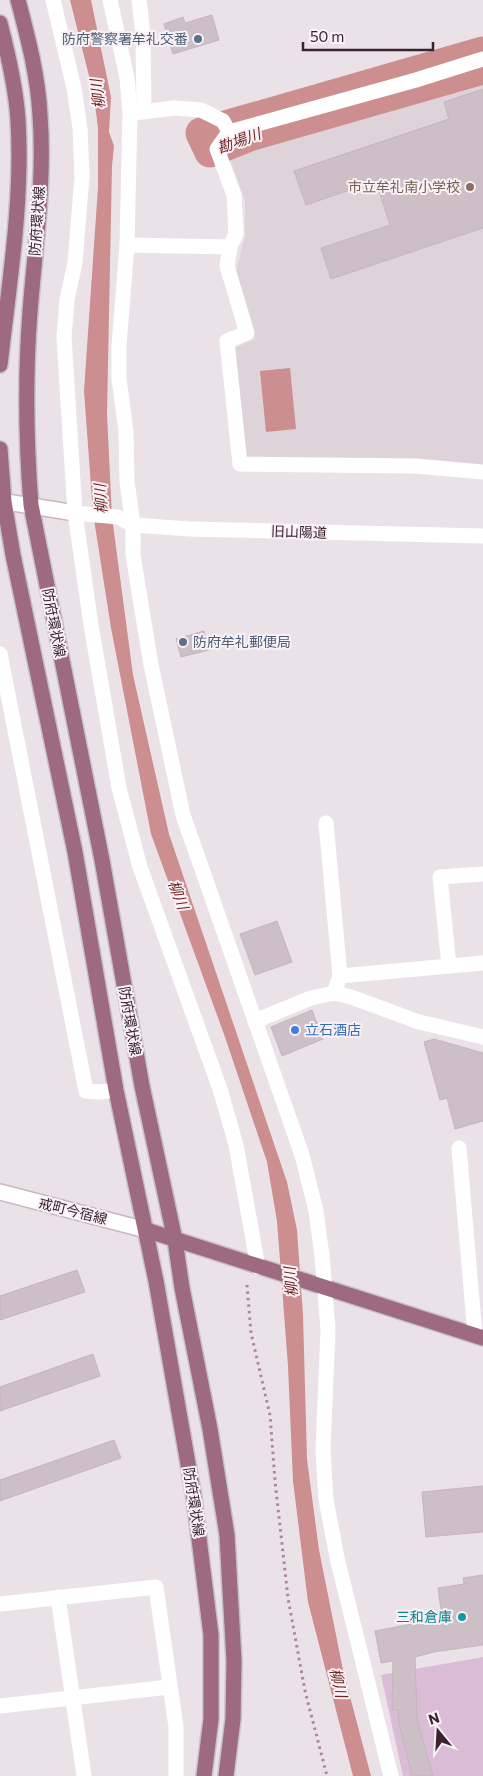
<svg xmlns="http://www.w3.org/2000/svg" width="483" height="1776" font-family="Commissioner,'Noto Sans JP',sans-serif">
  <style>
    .built { fill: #dfd3da }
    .green { fill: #dbbcd7 }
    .water { fill: #cc8e8e }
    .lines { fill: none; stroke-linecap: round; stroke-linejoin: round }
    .river { stroke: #cc8e8e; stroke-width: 31 }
    .building { fill: #ccbfc6; stroke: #c4b5be }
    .secondary-casing { stroke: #cab6c1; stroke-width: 18 }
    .primary-casing { stroke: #c8c1c4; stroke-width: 18 }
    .path { stroke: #ac8597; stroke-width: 3; stroke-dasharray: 2.5 4; stroke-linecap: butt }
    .street { stroke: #fff; stroke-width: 15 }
    .secondary { stroke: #fff; stroke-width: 15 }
    .primary { stroke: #9d6a7f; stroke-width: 15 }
    .service-dot { fill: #5c6f8a; stroke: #f8f2f6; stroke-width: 2 }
    .education-dot { fill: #8d6e63; stroke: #f8f2f6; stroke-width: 2 }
    .shop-dot { fill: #3f7fe0; stroke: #f8f2f6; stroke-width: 2 }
    .culture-dot { fill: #0f9aa8; stroke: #f8f2f6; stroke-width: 2 }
    .labels { text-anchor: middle; stroke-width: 4; stroke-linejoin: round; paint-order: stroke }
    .service-label { font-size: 14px; fill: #4e5e75; stroke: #f8f2f6; text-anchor: end }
    .education-label { font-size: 14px; fill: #785e54; stroke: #f8f2f6; text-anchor: end }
    .street-label { font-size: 14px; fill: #3b232d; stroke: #f8f2f6 }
    .shop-label { font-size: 14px; fill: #366cbe; stroke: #f8f2f6; text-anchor: start }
    .culture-label { font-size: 14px; fill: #0d838f; stroke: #f8f2f6; text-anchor: end }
    .water-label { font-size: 15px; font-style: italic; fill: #722322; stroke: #f8f2f6 }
  </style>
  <rect width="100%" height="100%" fill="#ebe2e8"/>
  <polygon class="built" points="483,72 483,468 246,459 234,348 255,339 236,272 245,236 245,201 227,150 247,138"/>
  <polygon class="green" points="483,1657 483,1776 403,1776 381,1675"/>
  <g class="water">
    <polygon points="70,0 91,0 111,97 109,132 114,146 112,166 107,414 112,517 133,675 169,834 287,1182 297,1230 303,1315 307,1459 319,1550 343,1670 371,1776 353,1776 308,1602 293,1481 288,1366 277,1221 267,1162 225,1037 151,834 111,628 93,513 84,391 98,187 98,128 94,96"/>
    <polygon points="290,368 296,429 266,432 260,371"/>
  </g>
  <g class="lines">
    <polyline class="river" points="483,52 201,133 210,152 252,135 483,69"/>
  </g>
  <g class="building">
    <polygon points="212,15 219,40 173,54 164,24 183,17 185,23"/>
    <polygon points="483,89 483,228 331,279 321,248 390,225 376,181 306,205 294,171 449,119 444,102"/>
    <polygon points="204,631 209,650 181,657 176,639"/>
    <polygon points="277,921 292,962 255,975 240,934"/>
    <polygon points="312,1010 323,1039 282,1056 271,1027"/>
    <polygon points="434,1039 483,1053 483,1121 455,1129 447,1098 440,1100 424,1042"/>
    <polygon points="77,1270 85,1292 0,1320 0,1296"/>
    <polygon points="93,1354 100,1376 0,1411 0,1387"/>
    <polygon points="114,1440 121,1458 0,1501 0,1480"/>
    <polygon points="483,1486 483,1532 426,1537 422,1492"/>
    <polygon points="483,1575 483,1645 434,1652 415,1657 417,1719 433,1776 412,1776 399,1724 398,1710 392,1710 393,1661 381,1663 375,1631 442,1618 438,1588 464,1584 463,1578"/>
  </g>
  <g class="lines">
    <defs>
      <g id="secondary">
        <polyline points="0,501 75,513"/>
        <polyline points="0,1192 146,1230"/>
      </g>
      <g id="primary">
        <path d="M18,0C28,38 38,76 40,115C45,181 35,247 30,312C25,377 26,441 31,505L102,860L142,1086L175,1240L182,1288L210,1429L227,1535L234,1661L233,1719L226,1776"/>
        <path d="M0,23C8,54 16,87 18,120C23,201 9,284 0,365"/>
        <polyline points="0,449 4,502 13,555 75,852 116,1090 156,1281 194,1498 211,1635 211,1719 204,1776"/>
        <polyline points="146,1230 483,1338"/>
      </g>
    </defs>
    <use href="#secondary" class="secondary-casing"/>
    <use href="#primary" class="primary-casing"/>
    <polyline class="path" points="247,1285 251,1333 270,1415 275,1481 288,1598 305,1691 327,1776"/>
    <g class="street">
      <polyline points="53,0 74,88 80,128 82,176 75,263 67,299 64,337 75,513 91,625 119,788 140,867 220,1089 236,1145 258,1267"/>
      <polyline points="110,0 127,78 130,113 127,245 119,346 119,379 126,431 127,481 133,525 133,555 151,665 183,815 302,1155 316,1211 322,1256 326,1304 328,1330 323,1449 326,1500 338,1562 391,1776"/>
      <polyline points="139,0 143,35 144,111"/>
      <polyline points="483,59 416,80 229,132 217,149 234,195 236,234 230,247 227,266 247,333 227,341 240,464 416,466 483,472"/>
      <polyline points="134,113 174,108 201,110 223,121 229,132"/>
      <polyline points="127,245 230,247"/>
      <polyline points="75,513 118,517 133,525 190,529 483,536"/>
      <polyline points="0,654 86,1091 100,1092 116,1090"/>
      <polyline points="449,966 440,877 483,874"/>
      <polyline points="340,976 483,963"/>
      <polyline points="334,993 351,997 419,1022 483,1037"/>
      <polyline points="255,1021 311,998 334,993 340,976 326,823"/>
      <polyline points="459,1148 475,1335"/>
      <polyline points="58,1597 84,1776"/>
      <polyline points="0,1604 156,1587 176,1727 176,1776"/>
      <polyline points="0,1706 169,1687"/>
    </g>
    <use href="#secondary" class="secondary"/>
    <use href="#primary" class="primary"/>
  </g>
  <g class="service-dot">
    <circle cx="198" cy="39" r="5"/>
    <circle cx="183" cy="642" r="5"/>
  </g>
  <circle class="education-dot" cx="470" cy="187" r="5"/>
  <circle class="shop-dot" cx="295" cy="1030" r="5"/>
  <circle class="culture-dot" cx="462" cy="1617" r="5"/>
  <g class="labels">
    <g class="service-label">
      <text x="188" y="44">防府警察署牟礼交番</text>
      <text x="193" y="647" text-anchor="start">防府牟礼郵便局</text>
    </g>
    <g class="education-label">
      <text x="460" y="192">市立牟礼南小学校</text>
    </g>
    <g class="street-label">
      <text transform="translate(37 221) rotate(-86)" y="5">防府環状線</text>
      <text transform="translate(299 532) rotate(2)" y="5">旧山陽道</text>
      <text transform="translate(54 623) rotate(79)" y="5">防府環状線</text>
      <text transform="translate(130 1021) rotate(80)" y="5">防府環状線</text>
      <text transform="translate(73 1211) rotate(14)" y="5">戒町今宿線</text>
      <text transform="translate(194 1502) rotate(81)" y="5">防府環状線</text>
    </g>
    <g class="shop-label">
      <text x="305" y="1035">立石酒店</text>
    </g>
    <g class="culture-label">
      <text x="452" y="1622">三和倉庫</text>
    </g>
    <g class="water-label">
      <text transform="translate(98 94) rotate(-97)" y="5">柳川</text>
      <text transform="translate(239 141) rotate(-20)" y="5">勘場川</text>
      <text transform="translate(101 499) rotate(-93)" y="5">柳川</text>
      <text transform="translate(178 895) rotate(69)" y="5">柳川</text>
      <text transform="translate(291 1282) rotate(-95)" y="5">柳川</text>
      <text transform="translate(338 1683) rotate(77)" y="5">柳川</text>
    </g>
  </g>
  <g transform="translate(438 1731) rotate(342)" stroke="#f8f2f6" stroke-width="4" paint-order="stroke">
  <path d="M0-4L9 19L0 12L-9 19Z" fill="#3b232d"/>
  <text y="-8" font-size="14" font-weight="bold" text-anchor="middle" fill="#3b232d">N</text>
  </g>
  <path d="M303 42v8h130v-8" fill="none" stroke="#3b232d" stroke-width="2.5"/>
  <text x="310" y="42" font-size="15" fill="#3b232d" stroke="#f8f2f6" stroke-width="4" paint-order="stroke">50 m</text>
</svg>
